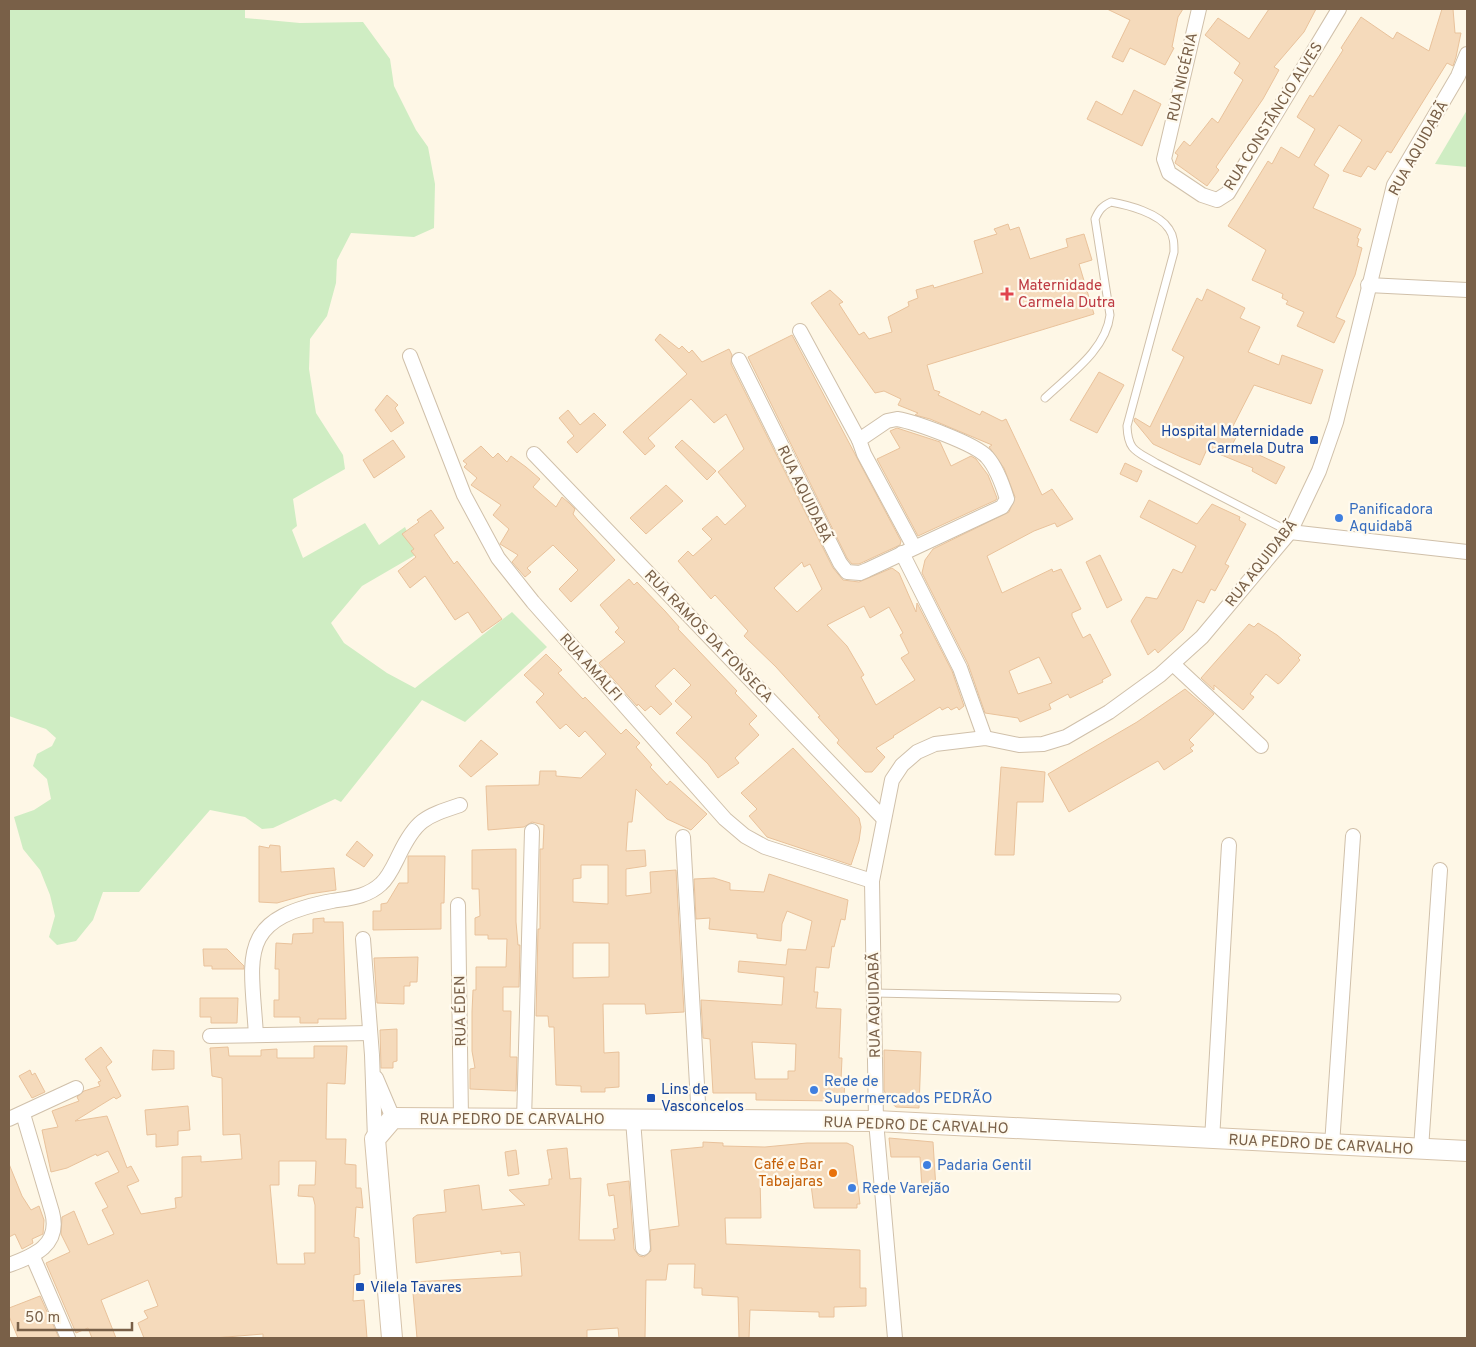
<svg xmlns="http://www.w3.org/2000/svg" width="1476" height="1347" font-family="Overpass,sans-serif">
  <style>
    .green { fill: #cfedc3 }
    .building { fill: #f5dabb; stroke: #e9c29b; fill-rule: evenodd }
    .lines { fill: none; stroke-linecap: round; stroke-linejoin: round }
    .lane-casing { stroke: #d0c0aa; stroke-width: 9 }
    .street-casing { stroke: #d0c0aa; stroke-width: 16 }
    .secondary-casing { stroke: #d6c3aa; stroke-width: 22 }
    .lane { stroke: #fff; stroke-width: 7 }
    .street { stroke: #fff; stroke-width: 14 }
    .secondary { stroke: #fff; stroke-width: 20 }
    .health-dot { fill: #e0444e; stroke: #fffaee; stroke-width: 2 }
    .transit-dot { fill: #1a4fb4; stroke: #fffaee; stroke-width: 2 }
    .shop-dot { fill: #3f7fe0; stroke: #fffaee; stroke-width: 2 }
    .food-dot { fill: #e8710a; stroke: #fffaee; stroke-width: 2 }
    .labels { text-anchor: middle; stroke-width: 4.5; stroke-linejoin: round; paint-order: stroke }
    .street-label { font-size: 15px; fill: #796048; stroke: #fffaee }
    .health-label { font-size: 15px; fill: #be3a42; stroke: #fffaee; text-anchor: start }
    .transit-label { font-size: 15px; fill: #164399; stroke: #fffaee; text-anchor: start }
    .shop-label { font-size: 15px; fill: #366cbe; stroke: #fffaee; text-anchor: start }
    .food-label { font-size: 15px; fill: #c56008; stroke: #fffaee; text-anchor: end }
  </style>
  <rect width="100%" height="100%" fill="#fef7e6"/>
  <g class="green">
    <polygon points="9,9 245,9 245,18 300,23 363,22 390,59 394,86 416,130 428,147 435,184 434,228 414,237 351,233 337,260 336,283 327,316 310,339 309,369 316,413 343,455 345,469 293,499 297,526 292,530 303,558 365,523 379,545 405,527 417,554 362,586 331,623 344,643 387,673 415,688 512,612 547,647 465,722 422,700 341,802 335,799 273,828 262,829 245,817 210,810 139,892 103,892 93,920 76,941 57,945 49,937 55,916 50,895 40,870 23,849 14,817 34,810 51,799 47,779 33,766 37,754 52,746 56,738 46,729 9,716"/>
    <polygon points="1467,110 1467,167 1435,164"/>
  </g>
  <g class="building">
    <polygon points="1107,9 1183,9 1178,17 1172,47 1174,48 1165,65 1130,48 1123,62 1112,57 1130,20"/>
    <polygon points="1269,9 1316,9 1304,32 1274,67 1279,70 1263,99 1216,167 1219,170 1207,186 1175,163 1178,155 1175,153 1184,141 1190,146 1212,118 1218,123 1243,80 1234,73 1240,63 1205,35 1218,18 1249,39"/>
    <polygon points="1442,9 1453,9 1455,33 1461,33 1456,57 1453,66 1447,63 1391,153 1387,151 1375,170 1368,166 1361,177 1343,171 1362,140 1339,125 1314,165 1329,175 1313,208 1361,229 1357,238 1359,239 1357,246 1362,248 1355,275 1336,317 1345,321 1334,343 1297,326 1304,312 1286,304 1288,301 1282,298 1283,294 1252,280 1266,250 1228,226 1268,161 1272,164 1281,147 1299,158 1315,129 1297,117 1310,95 1313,97 1343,50 1341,48 1361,17 1393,39 1397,32 1429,51"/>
    <polygon points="1134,90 1161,104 1142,146 1087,119 1096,101 1122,115"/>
    <path d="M1008,224L1010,230L1019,227L1030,259L1068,247L1066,239L1084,234L1092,260L1079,264L1094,314L927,365L934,390L940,392L938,395L980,415L982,411L1002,421L1006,419L1042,495L1052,489L1073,519L1057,527L1055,523L1034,531L987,556L1002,593L1052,569L1053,572L1061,569L1081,609L1072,613V616L1083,638L1090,634L1111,675L1102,680L1103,682L1070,698L1068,694L1049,704L1051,709L1020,722L1018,718L985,713L968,664L922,573L925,560L933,549L1009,512L1015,497L1004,468L989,447L992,445L930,419L915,415L918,413L898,405L901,399L884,391L875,393L811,303L830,290L843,302L839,304L859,335L864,332L869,339L892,332L888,317L909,306L908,302L918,298L916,290L933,285L934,288L983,273L974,241L997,234L994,229ZM1039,657L1052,683L1018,694L1009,671Z"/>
    <polygon points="1207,289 1245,308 1240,318 1260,327 1248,352 1279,365 1282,355 1323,370 1311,404 1254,385 1232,428 1239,432 1233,443 1285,467 1276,484 1252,471 1253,468 1207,449 1200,465 1181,457 1153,444 1134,421 1135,418 1150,427 1184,357 1172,350 1197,298 1202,301"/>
    <path d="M660,334L679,349L682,346L689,353L692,350L702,362L729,349L732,355L731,364L833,568L843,580L859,582L892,568L899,573L916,612L917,603L952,671L964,706L959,710L957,707L951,710L948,707L942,710L940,707L893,736L894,737L876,748L885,757L872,772H865L837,743L839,740L818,717L820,716L776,667L744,636L748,631L715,595L711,599L678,561L688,551L693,556L712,539L702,529L717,516L725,525L746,506L718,472L744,449L726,414L714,423L691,399L648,438L655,446L645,455L623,432L687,374L655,340ZM802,562L804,567L810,564L822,589L797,612L774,588ZM864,606L870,618L889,607L903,633L900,635L909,653L901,658L915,680L876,705L861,677L864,675L847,646L827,625Z"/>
    <polygon points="792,335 901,541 900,545 859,564 852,564 847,558 748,357"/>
    <polygon points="1099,372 1124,385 1097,433 1070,420"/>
    <polygon points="387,395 398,405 395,408 404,423 391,432 375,410"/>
    <polygon points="568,410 580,425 594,413 606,425 577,453 567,442 574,436 559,418"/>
    <polygon points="897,428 940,442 951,466 971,456 976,459 988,475 997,498 996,500 918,536 877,459 900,448 890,431"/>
    <polygon points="393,440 405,457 374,478 363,460"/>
    <polygon points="682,440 716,471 707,480 675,447"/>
    <polygon points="481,446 493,458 498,453 507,462 511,456 526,467 540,479 533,487 556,507 562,497 569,503 575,509 573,514 577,519 615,560 571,602 559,589 578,570 553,545 527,568 531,572 525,577 512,562 518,555 500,544 509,529 493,515 501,505 471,485 477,478 464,467 467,464 463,461"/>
    <polygon points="1125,463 1142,471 1137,482 1120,474"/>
    <polygon points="666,485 683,501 646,534 630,518"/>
    <polygon points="1149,500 1197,524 1212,504 1240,517 1239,520 1246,524 1225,564 1229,566 1215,591 1211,589 1204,603 1197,600 1183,630 1158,653 1155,649 1148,655 1131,621 1146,597 1157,599 1173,569 1182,573 1196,546 1140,517"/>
    <polygon points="431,510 444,528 434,535 454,564 457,561 502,619 482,633 468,612 455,620 425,576 410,588 398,571 416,557 411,551 414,549 402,534 419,522 417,520"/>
    <polygon points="1100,555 1122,600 1107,608 1086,562"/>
    <polygon points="629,579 634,585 637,582 665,611 679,627 678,629 737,691 735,693 757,716 749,724 759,735 735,758 739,763 718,778 708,764 676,733 692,717 675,701 691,685 674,668 655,686 672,704 660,715 651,706 645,711 638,704 637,706 599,663 625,642 615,632 619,628 600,605"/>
    <polygon points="1258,623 1277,635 1301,655 1298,658 1300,660 1281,682 1278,684 1266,674 1250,694 1254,697 1243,710 1214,685 1214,690 1201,678 1249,624 1254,627"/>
    <path d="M546,654L562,670L558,673L583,699L585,697L621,734L626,729L640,743L636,747L652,765L650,767L667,785L670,781L707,814L691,830L667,819L636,789L632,822H628L626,851L645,850L646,866L626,869V896L651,893L650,872L676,870L684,1012L646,1014L645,1004H603L604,1053L619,1052V1087L605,1088V1092H581V1086L556,1085L554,1027H549L548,1016H536L538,929H540V849H543L544,825L532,822L524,827L488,830L486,786L539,785L540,771H556V776L581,778L606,754L585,731L579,737L566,724L560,729L536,702L544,694L524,675ZM581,865H608V904L573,902V879L581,878ZM573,943H609V977L573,978Z"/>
    <polygon points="1185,689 1214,714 1189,740 1194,745 1190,748 1193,751 1164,770 1158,761 1069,812 1048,774 1137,722"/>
    <polygon points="481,740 498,754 471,777 459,766"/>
    <polygon points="793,748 859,818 861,827 859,841 851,865 767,837 749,816 757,809 741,793"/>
    <polygon points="1001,767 1045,772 1043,802 1017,802 1014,855 995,855"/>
    <polygon points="357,841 373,855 364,867 346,855"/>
    <polygon points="270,845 280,846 281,872 334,868 336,890 309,894 277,903 259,902 259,846 269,848"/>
    <polygon points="516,849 516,922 518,945 520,945 519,987 503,987 503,1011 511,1011 510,1057 517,1057 516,1091 470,1089 470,1069 475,1068 472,1051 472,1012 473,990 476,990 476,967 506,967 507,939 488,939 488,935 475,935 475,918 480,916 479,889 472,889 472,850"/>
    <polygon points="408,856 445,856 444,903 441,903 441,929 373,930 373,911 381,911 381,904 387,903 399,883 408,883"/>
    <path d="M769,874L848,900L845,920L841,919L834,947L832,946L829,968L816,967L814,992H818L816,1008L841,1009L839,1058H842L841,1080H845L844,1096L839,1101L756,1100V1093H713L710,1039L703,1038L701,1000L782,1005L784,977L738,972L739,961L786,965L788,949L806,950L812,921L787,911L782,924L781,941L757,938V934L709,929L710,918L696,919L694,879L714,878L730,883V890L764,892ZM752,1042L796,1044L795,1071H788V1079H755Z"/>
    <polygon points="324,918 324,922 343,922 346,1019 318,1019 318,1023 300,1023 300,1017 274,1017 274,1000 279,1000 279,969 275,969 276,943 292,944 293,934 313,933 313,919"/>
    <polygon points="203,949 227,949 244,966 244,969 212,969 212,966 204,966"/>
    <polygon points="418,957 417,982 410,982 410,986 404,986 404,1004 377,1003 374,958"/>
    <polygon points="200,998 238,998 237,1023 211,1023 211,1017 200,1017"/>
    <polygon points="397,1029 397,1061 393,1062 393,1068 381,1068 380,1030"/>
    <path d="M314,1046H347L345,1084L327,1083L326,1139H346L345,1164L356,1165V1188H361L363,1208L356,1207L354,1237L359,1238L360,1274L354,1275L353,1301L364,1300L367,1338H263V1334L214,1338H144L138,1323L148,1318L144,1311L158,1306L148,1280L101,1300L116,1338H92L88,1328L76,1333L46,1263L70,1252L61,1234L62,1217L74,1211L88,1245L114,1234L102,1210L108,1207L95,1183L119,1172L108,1151L97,1156L96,1154L67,1168L51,1172L42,1130L58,1127L52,1111L79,1101L77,1097L84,1091L100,1086L98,1082L101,1081L85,1059L101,1047L112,1062L106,1067L121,1096L116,1099L114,1097L75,1121L107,1116L127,1168L131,1166L139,1181L127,1186L141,1214L176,1208L175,1198L182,1197V1157L201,1156V1162L242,1159L240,1134L223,1135L222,1078L212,1076L210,1048L228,1047L229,1056H261V1050L277,1049V1058H314ZM279,1161H316L315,1185H299L298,1196L313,1197L315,1205V1253H304L305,1264H277L270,1185H279Z"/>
    <polygon points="153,1050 174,1051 174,1069 152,1070"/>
    <polygon points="884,1050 921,1052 919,1108 896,1107 888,1100 884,1090"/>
    <polygon points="30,1070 32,1075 35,1073 45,1092 32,1098 19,1076"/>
    <polygon points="188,1106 190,1130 178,1131 178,1145 156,1147 156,1134 147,1135 145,1110"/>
    <polygon points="889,1138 933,1142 936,1189 922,1188 920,1157 891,1157"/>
    <polygon points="703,1142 723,1143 723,1146 765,1147 807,1143 847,1143 853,1146 860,1204 857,1204 857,1208 814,1208 810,1177 760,1179 761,1218 725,1218 726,1244 860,1250 860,1288 866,1288 866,1306 834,1307 834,1317 819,1317 819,1312 750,1310 749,1338 739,1338 738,1297 702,1295 702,1288 694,1288 695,1264 668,1264 666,1280 646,1280 645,1338 619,1338 618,1328 587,1330 587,1338 417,1338 412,1282 522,1276 520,1252 501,1254 501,1251 416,1263 413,1218 417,1215 446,1212 444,1190 479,1185 482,1210 525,1205 509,1190 549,1185 549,1179 552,1179 547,1150 567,1148 570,1179 581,1178 579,1240 615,1240 613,1229 618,1228 614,1195 609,1196 607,1184 629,1181 634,1249 639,1256 644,1257 651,1251 650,1230 679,1226 671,1150 703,1147"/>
    <polygon points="516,1150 519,1174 508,1176 505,1152"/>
    <polygon points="9,1164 22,1196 31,1210 39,1206 44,1220 43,1234 32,1239 33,1243 22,1249 15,1234 9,1237"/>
    <polygon points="40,1296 59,1338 18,1338 9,1316 9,1308"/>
  </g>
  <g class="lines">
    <defs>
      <g id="lane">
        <path d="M1045,398C1069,375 1106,350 1110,315L1095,219C1099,210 1102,206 1111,202C1128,205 1159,213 1169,229C1174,236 1174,244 1174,252L1127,426C1128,451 1136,451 1156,463L1290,532"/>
        <polyline points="874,993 1117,998"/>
      </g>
      <g id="street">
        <polyline points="1199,9 1164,159 1169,173 1202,195 1217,200 1228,193 1339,9"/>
        <polyline points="1368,285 1467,290"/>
        <polyline points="800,331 859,440"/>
        <polyline points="410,356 464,495 498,558 533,602 725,819 745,836 765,847 872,881"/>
        <path d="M739,360L840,563L847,572L860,573L867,570L1002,507L1007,499C1003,486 996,467 987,457C976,444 915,422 897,419L887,421L859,440L864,454L914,547"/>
        <polyline points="534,454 883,818"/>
        <polyline points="1290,532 1467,552"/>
        <polyline points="902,553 960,668 985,738"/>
        <polyline points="1173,664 1261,746"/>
        <polyline points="683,837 699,1120"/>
        <polyline points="458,905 461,1118"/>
        <polyline points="363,939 372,1055 375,1139"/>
        <path d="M256,1035C251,955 236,919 332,901C350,898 367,897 381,884C389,877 394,865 399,855C416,820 424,817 460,805"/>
        <polyline points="210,1036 370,1033"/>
        <polyline points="376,1078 393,1118"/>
        <polyline points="9,1119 76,1088"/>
        <polyline points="524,1120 532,831"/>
        <polyline points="633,1120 643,1248"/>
        <polyline points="1212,1140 1229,845"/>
        <polyline points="1332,1145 1353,836"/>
        <polyline points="1421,1149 1440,870"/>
        <polyline points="33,1257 68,1338"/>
        <path d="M9,1265C34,1256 61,1245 52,1212L23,1114"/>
        <polyline points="895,1338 876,1121 872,881 892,780 902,765 917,752 935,744 985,738 1019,745 1043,744 1066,737 1109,712 1160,675 1202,637 1290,532 1319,471 1336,422 1394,185 1458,76 1467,54"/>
      </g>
      <polyline id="secondary" points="392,1338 375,1139 393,1118 876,1121 1467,1151"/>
    </defs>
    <use href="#lane" class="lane-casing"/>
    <use href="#street" class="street-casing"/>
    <use href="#secondary" class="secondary-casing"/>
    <use href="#lane" class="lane"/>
    <use href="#street" class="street"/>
    <use href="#secondary" class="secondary"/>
  </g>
  <path class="health-dot" d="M1004.5 286.5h5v5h5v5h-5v5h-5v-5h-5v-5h5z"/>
  <g class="transit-dot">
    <rect x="1309" y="435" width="10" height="10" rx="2.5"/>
    <rect x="646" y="1093" width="10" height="10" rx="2.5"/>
    <rect x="355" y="1282" width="10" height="10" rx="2.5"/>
  </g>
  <g class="shop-dot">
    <circle cx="1339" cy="518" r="5"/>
    <circle cx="814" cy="1090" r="5"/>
    <circle cx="927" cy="1165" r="5"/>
    <circle cx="852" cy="1188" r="5"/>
  </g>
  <circle class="food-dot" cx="833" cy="1173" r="5"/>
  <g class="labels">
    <g class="street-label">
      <text transform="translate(1182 77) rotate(-77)" y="5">RUA NIGÉRIA</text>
      <text transform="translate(1273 116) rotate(-58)" y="5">RUA CONSTÂNCIO ALVES</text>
      <text transform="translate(1418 148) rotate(-61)" y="5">RUA AQUIDABÃ</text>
      <text transform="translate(805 494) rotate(64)" y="5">RUA AQUIDABÃ</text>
      <text transform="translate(1261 563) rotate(-52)" y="5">RUA AQUIDABÃ</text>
      <text transform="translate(709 636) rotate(46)" y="5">RUA RAMOS DA FONSECA</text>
      <text transform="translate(591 667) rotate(48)" y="5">RUA AMALFI</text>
      <text transform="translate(874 1005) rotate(-91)" y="5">RUA AQUIDABÃ</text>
      <text transform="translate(460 1011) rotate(-91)" y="5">RUA ÉDEN</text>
      <text x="512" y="1124">RUA PEDRO DE CARVALHO</text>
      <text transform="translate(916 1125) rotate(2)" y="5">RUA PEDRO DE CARVALHO</text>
      <text transform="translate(1321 1144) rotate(3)" y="5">RUA PEDRO DE CARVALHO</text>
    </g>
    <g class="health-label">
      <text x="1018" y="290">Maternidade<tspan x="1018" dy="17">Carmela Dutra</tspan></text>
    </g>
    <g class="transit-label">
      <text x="1304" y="436" text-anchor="end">Hospital Maternidade<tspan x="1304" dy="17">Carmela Dutra</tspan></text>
      <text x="661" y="1094">Lins de<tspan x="661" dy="17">Vasconcelos</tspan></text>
      <text x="370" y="1292">Vilela Tavares</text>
    </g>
    <g class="shop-label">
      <text x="1349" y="514">Panificadora<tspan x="1349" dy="17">Aquidabã</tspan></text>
      <text x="824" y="1086">Rede de<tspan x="824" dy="17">Supermercados PEDRÃO</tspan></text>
      <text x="937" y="1170">Padaria Gentil</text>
      <text x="862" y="1193">Rede Varejão</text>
    </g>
    <g class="food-label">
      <text x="823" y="1169">Café e Bar<tspan x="823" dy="17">Tabajaras</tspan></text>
    </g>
  </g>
  <rect width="1476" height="1347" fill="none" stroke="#796048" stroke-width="20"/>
  <path d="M18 1322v8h114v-8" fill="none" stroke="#796048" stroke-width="2.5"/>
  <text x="25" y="1322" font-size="15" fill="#796048" stroke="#fffaee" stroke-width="4" paint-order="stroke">50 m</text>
</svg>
